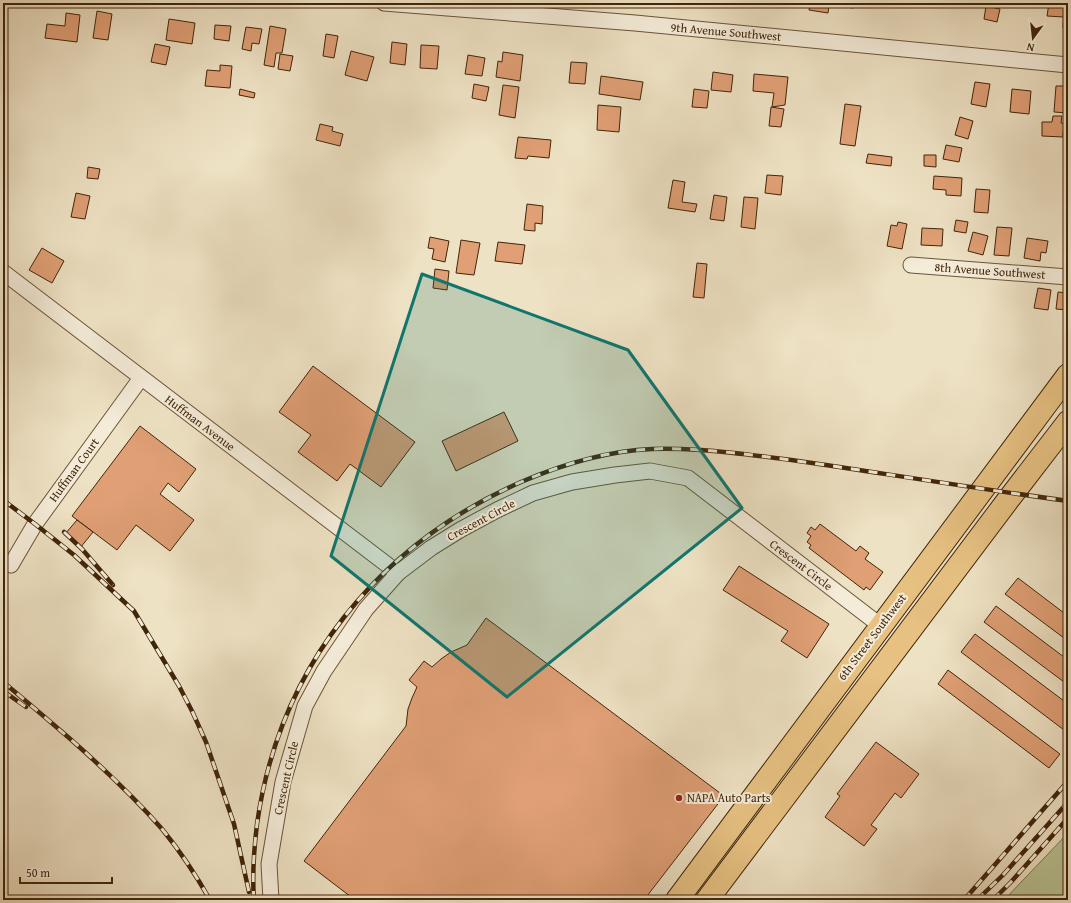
<svg xmlns="http://www.w3.org/2000/svg" width="1071" height="903" font-family="'Gentium Book Plus',serif">
  <style>
    .green { fill: #b9c394; stroke: #7d744e }
    .building { fill: #e09f75; stroke: #412509 }
    .lines { fill: none; stroke-linecap: round; stroke-linejoin: round }
    .street-casing { stroke: #6c5438; stroke-width: 17 }
    .primary-casing { stroke: #412509; stroke-width: 24 }
    .street { stroke: #f4ecd9; stroke-width: 15 }
    .primary { stroke: #e7c182; stroke-width: 22 }
    .rail-casing { stroke: #412509; stroke-width: 4.5 }
    .rail { stroke: #f4ecd9; stroke-width: 3; stroke-dasharray: 9; stroke-linecap: butt }
    .marked { fill: #0f766e; fill-opacity: 0.2; stroke: #0f766e; stroke-width: 3; stroke-linejoin: round }
    .poi-dot { fill: #8f2418; stroke: #f4ecd9; stroke-width: 1.5 }
    .labels { text-anchor: middle; stroke-width: 4; stroke-linejoin: round; paint-order: stroke }
    .street-label { font-size: 12px; fill: #412509; stroke: #f4ecd9 }
    .poi-label { font-size: 12px; fill: #412509; stroke: #f4ecd9; text-anchor: start }
  </style>
  <rect width="100%" height="100%" fill="#eee2c4"/>
  <filter id="stains"><feTurbulence type="fractalNoise" baseFrequency=".005" numOctaves="4"/><feColorMatrix values="0 0 0 0 .2 0 0 0 0 .09 0 0 0 0 .02 0 0 0 .5 -.17"/></filter>
  <radialGradient id="worn" r=".72"><stop offset=".6" stop-color="#630" stop-opacity="0"/><stop offset="1" stop-color="#630" stop-opacity=".3"/></radialGradient>
  <polygon class="green" points="1068,833 1068,900 1004,900"/>
  <g class="building">
    <polygon points="810,3 853,3 853,8 829,5 828,13 809,10"/>
    <polygon points="1049,3 1064,3 1064,17 1047,16"/>
    <polygon points="1064,3 1068,3 1068,28 1063,28"/>
    <polygon points="986,6 1000,9 997,22 984,19"/>
    <polygon points="97,11 112,14 108,40 93,38"/>
    <polygon points="66,13 80,15 77,42 45,38 47,24 65,26"/>
    <polygon points="169,19 195,23 192,44 166,40"/>
    <polygon points="215,25 231,26 229,41 214,39"/>
    <polygon points="270,26 286,29 282,53 276,53 274,67 264,65"/>
    <polygon points="246,27 262,29 259,44 252,43 251,51 242,49"/>
    <polygon points="326,34 338,36 334,58 323,56"/>
    <polygon points="392,42 407,44 405,65 390,63"/>
    <polygon points="155,44 170,47 166,65 151,62"/>
    <polygon points="421,45 439,46 437,69 420,68"/>
    <polygon points="351,51 374,57 367,81 345,75"/>
    <polygon points="503,52 523,55 520,81 496,77 498,61 502,62"/>
    <polygon points="280,54 293,56 290,71 278,69"/>
    <polygon points="468,55 485,58 482,76 465,74"/>
    <polygon points="571,62 587,63 585,84 569,83"/>
    <polygon points="220,65 232,66 230,88 205,86 207,70 220,71"/>
    <polygon points="713,72 733,75 731,92 711,90"/>
    <polygon points="754,74 788,77 785,105 772,107 774,93 753,91"/>
    <polygon points="601,76 643,82 640,100 599,94"/>
    <polygon points="975,82 990,84 986,107 971,104"/>
    <polygon points="474,84 489,87 486,101 472,98"/>
    <polygon points="503,85 519,87 515,118 499,115"/>
    <polygon points="1056,86 1068,86 1068,113 1054,112"/>
    <polygon points="240,89 255,93 254,98 239,95"/>
    <polygon points="694,89 709,91 707,108 692,107"/>
    <polygon points="1012,89 1031,91 1029,114 1010,112"/>
    <polygon points="845,104 861,106 855,146 840,144"/>
    <polygon points="598,105 621,107 619,132 597,130"/>
    <polygon points="771,107 784,109 781,127 769,126"/>
    <polygon points="1053,116 1062,116 1061,123 1068,124 1068,132 1063,132 1063,137 1042,136 1042,122 1052,122"/>
    <polygon points="960,117 973,121 968,139 955,135"/>
    <polygon points="320,124 333,127 332,131 343,134 340,146 316,140"/>
    <polygon points="518,137 551,140 549,158 528,156 527,159 515,158"/>
    <polygon points="946,145 962,148 959,162 943,159"/>
    <polygon points="868,154 892,157 891,166 866,163"/>
    <polygon points="924,155 936,155 936,167 924,166"/>
    <polygon points="88,167 100,169 98,179 87,178"/>
    <polygon points="767,175 783,176 781,195 765,193"/>
    <polygon points="934,176 962,178 961,196 946,195 946,190 933,189"/>
    <polygon points="673,180 685,182 682,202 697,204 695,212 668,208"/>
    <polygon points="976,189 990,190 988,213 974,212"/>
    <polygon points="76,193 90,196 85,219 71,217"/>
    <polygon points="714,195 727,197 724,221 710,219"/>
    <polygon points="744,197 758,198 755,229 741,227"/>
    <polygon points="527,204 543,206 542,224 535,223 535,231 524,230"/>
    <polygon points="956,220 968,222 966,233 954,231"/>
    <polygon points="898,222 907,224 902,249 887,246 891,225 897,226"/>
    <polygon points="997,227 1012,228 1009,256 994,255"/>
    <polygon points="922,228 943,229 942,246 921,245"/>
    <polygon points="973,232 988,236 983,255 968,251"/>
    <polygon points="430,237 449,241 445,262 432,259 434,249 428,248"/>
    <polygon points="1027,238 1048,241 1046,253 1041,252 1040,261 1024,258"/>
    <polygon points="461,240 480,243 474,275 456,273"/>
    <polygon points="498,242 525,245 522,264 495,261"/>
    <polygon points="42,248 64,261 52,283 29,270"/>
    <polygon points="697,263 707,264 704,298 693,297"/>
    <polygon points="435,269 449,271 447,290 433,288"/>
    <polygon points="1038,288 1051,290 1048,310 1034,308"/>
    <polygon points="1058,292 1068,293 1068,310 1056,309"/>
    <polygon points="313,366 415,442 381,487 350,464 337,481 298,452 311,435 279,412"/>
    <polygon points="504,412 518,441 456,471 442,441"/>
    <polygon points="140,426 196,469 179,492 168,483 160,494 194,520 170,551 136,525 117,550 72,516"/>
    <polygon points="77,520 93,532 80,548 65,534"/>
    <polygon points="820,524 856,551 860,546 869,553 865,559 883,572 870,590 866,587 864,590 809,548 811,545 807,542 811,536 807,533 811,527 815,530"/>
    <polygon points="739,566 829,624 807,658 781,641 788,631 723,590"/>
    <polygon points="1018,578 1068,616 1068,641 1005,594"/>
    <polygon points="996,606 1068,660 1068,685 984,622"/>
    <polygon points="486,618 724,796 644,900 355,900 304,861 406,726 408,709 412,698 417,687 409,680 424,661 432,667 441,659 451,652 467,645"/>
    <polygon points="975,634 1068,704 1068,733 961,652"/>
    <polygon points="948,670 1060,754 1049,768 938,684"/>
    <polygon points="876,742 919,774 901,798 895,793 871,825 877,829 864,846 825,817 840,796 837,794"/>
  </g>
  <g class="lines">
    <defs>
      <g id="street">
        <polyline points="384,3 635,23 1068,65"/>
        <polyline points="911,265 1068,277"/>
        <polyline points="3,272 398,573"/>
        <polyline points="11,565 35,524 141,378"/>
        <polyline points="271,900 269,864 283,782 305,706 324,671 366,609 398,573 431,548 460,530 497,510 533,493 572,482 615,475 650,471 688,478 881,626"/>
      </g>
      <g id="primary">
        <polyline points="677,900 1068,375"/>
        <polyline points="707,900 1008,500 1068,422"/>
      </g>
    </defs>
    <use href="#street" class="street-casing"/>
    <use href="#primary" class="primary-casing"/>
    <use href="#street" class="street"/>
    <use href="#primary" class="primary"/>
    <defs>
      <g id="rail">
        <polyline points="3,500 35,524 74,555 134,611 179,686 192,711 206,742 234,824 249,892"/>
        <polyline points="64,532 82,549 113,585"/>
        <path d="M3,682C25,700 47,719 68,737C101,766 133,796 162,829C180,851 196,875 210,900"/>
        <polyline points="3,691 26,707"/>
        <path d="M254,900C252,875 254,849 257,824C279,667 378,545 521,482C563,464 607,451 652,449C668,448 685,449 701,450C743,453 784,459 826,465C906,477 987,490 1068,501"/>
        <polyline points="964,900 1068,781"/>
        <polyline points="977,900 1003,875 1068,802"/>
        <polyline points="993,900 1011,882 1068,818"/>
      </g>
    </defs>
    <use href="#rail" class="rail-casing"/>
    <use href="#rail" class="rail"/>
  </g>
  <path class="marked" d="M422,274L628,350L742,508L507,697L331,556Z"/>
  <circle class="poi-dot" cx="679" cy="798" r="4"/>
  <g class="labels">
    <g class="street-label">
      <text transform="translate(726 32) rotate(5)" y="4">9th Avenue Southwest</text>
      <text transform="translate(990 271) rotate(4)" y="4">8th Avenue Southwest</text>
      <text transform="translate(200 423) rotate(37)" y="4">Huffman Avenue</text>
      <text transform="translate(74 470) rotate(-54)" y="4">Huffman Court</text>
      <text transform="translate(481 520) rotate(-28)" y="4">Crescent Circle</text>
      <text transform="translate(801 565) rotate(37)" y="4">Crescent Circle</text>
      <text transform="translate(872 637) rotate(-53)" y="4">6th Street Southwest</text>
      <text transform="translate(286 778) rotate(-77)" y="4">Crescent Circle</text>
    </g>
    <g class="poi-label">
      <text x="687" y="802">NAPA Auto Parts</text>
    </g>
  </g>
  <rect width="1071" height="903" fill="none" stroke="#eee2c4" stroke-width="16"/>
  <rect x="4" y="4" width="1063" height="895" fill="none" stroke="#412509" stroke-width="2"/>
  <rect x="8" y="8" width="1055" height="887" fill="none" stroke="#412509"/>
  <g transform="translate(1033 38) rotate(195)" stroke="#f4ecd9" stroke-width="3" paint-order="stroke">
  <path d="M0-3L7 15L0 10L-7 15Z" fill="#412509"/>
  <text y="-6" font-size="11" font-weight="bold" text-anchor="middle" fill="#412509">N</text>
  </g>
  <path d="M20 877v6h92v-6" fill="none" stroke="#412509" stroke-width="2"/>
  <text x="26" y="877" font-size="12" fill="#412509" stroke="#f4ecd9" stroke-width="3" paint-order="stroke">50 m</text>
  <rect width="100%" height="100%" filter="url(#stains)"/>
  <rect width="100%" height="100%" fill="url(#worn)"/>
</svg>
